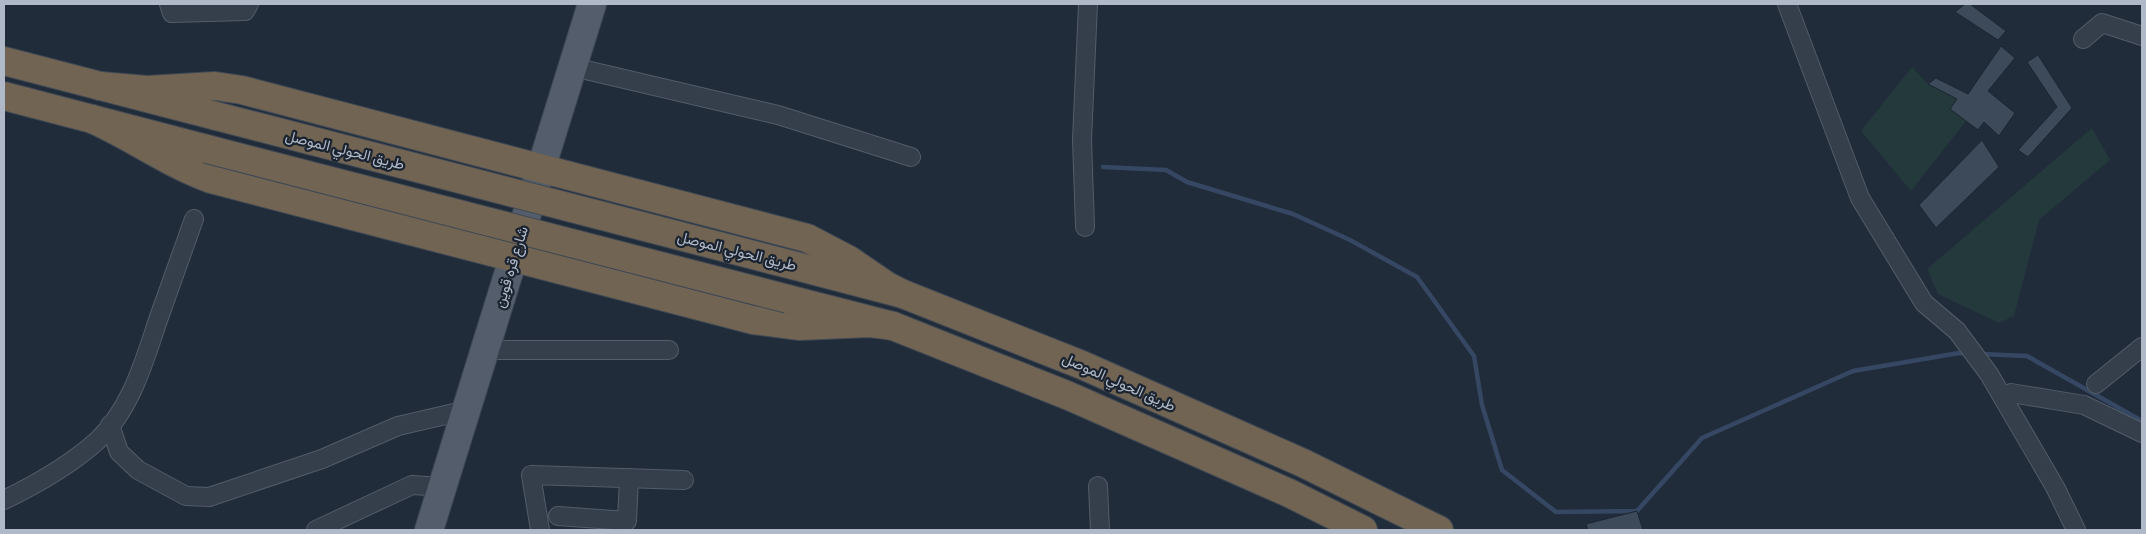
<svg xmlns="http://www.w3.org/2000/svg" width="2146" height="534" font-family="Barlow,Vazirmatn,sans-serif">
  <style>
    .green { fill: #23393b }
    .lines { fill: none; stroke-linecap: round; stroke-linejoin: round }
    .stream { stroke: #354762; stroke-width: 4.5 }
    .building { fill: #3d4a5a; stroke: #1c2531 }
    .street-casing { stroke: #535c68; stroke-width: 20 }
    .primary-casing { stroke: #3e4754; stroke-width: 30 }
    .highway-casing { stroke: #404955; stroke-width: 30 }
    .street { stroke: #353e4b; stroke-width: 18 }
    .primary { stroke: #535d6b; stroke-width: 28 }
    .highway { stroke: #716452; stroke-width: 28 }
    .highway-bridge-casing { stroke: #404955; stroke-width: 30; stroke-linecap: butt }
    .highway-bridge { stroke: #716452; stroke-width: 28 }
    .labels { text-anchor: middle; stroke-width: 4.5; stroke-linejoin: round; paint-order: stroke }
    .street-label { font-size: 15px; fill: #b0b9c7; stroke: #1a232f }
  </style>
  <rect width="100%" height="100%" fill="#212c3a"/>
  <g class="green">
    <polygon points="1912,67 1928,84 1957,99 1950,109 1966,121 1911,191 1861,131"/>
    <polygon points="2092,128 2110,160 2039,220 2014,316 1999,323 1938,294 1927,269"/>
  </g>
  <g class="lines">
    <g class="stream">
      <polyline points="1103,167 1166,170 1187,182 1293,214 1350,240 1417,277 1474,356 1482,405 1502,470 1556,512 1637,511 1702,438 1853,371 1959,353 1968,354"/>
      <polyline points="1981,354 2027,356 2142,421"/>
    </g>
  </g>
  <g class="building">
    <polygon points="1965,4 1970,4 2006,31 1998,40 1955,12"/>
    <polygon points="2001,46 2015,58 1988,91 2015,113 1999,136 1984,122 1978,130 1950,109 1957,99 1928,84 1936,78 1968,94"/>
    <polygon points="2038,55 2072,108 2028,157 2018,150 2057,107 2027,62"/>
    <polygon points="1982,140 1999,167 1936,228 1919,205"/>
    <polygon points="1637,511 1643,530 1588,530 1586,524"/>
  </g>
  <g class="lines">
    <defs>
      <g id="street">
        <polyline points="169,4 172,13 245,11 249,4"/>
        <polyline points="1787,4 1860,198 1924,303 1957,331 1989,374 2055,487 2076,530"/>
        <polyline points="2083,39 2102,23 2142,36"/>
        <polyline points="573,67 778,115 911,157"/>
        <polyline points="1085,227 1082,140 1088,4"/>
        <polyline points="485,350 669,350"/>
        <polyline points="2096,384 2142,347"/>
        <polyline points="2011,393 2084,405 2142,433"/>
        <polyline points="110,425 119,452 138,470 186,496 209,497 322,459 398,426 467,410"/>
        <polyline points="1098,486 1100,530"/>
        <path d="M4,500C37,484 69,466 97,441C131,409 144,362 158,320C170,286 182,252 194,219"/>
        <polyline points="558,516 627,521 629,478"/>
        <polyline points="316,530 412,485 443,487"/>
        <polyline points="540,530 531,475 684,480"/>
      </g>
      <polyline id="primary" points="429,530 592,4"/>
      <g id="highway">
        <polyline points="4,61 216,116"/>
        <polyline points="100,86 147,90 215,86 242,90 807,238 849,260 887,286 903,294"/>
        <polyline points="4,96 207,149"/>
        <path d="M92,119C133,137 169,164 211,179L753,320L800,326L870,323L893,326"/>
        <polyline points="796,266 903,294 1082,365 1303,463 1439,530"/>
        <polyline points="788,299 893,326 1069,396 1289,493 1363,530"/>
      </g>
    </defs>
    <use href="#street" class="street-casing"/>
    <use href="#primary" class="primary-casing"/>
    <use href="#highway" class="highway-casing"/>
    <use href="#street" class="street"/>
    <use href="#primary" class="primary"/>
    <use href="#highway" class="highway"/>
    <defs>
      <g id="highway-bridge">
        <polyline points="216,116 796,266"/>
        <polyline points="207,149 788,299"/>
      </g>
    </defs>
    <use href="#highway-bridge" class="highway-bridge-casing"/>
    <use href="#highway-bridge" class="highway-bridge"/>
  </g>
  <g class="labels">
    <g class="street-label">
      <text transform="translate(345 150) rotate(14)" y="5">طريق الحولي الموصل</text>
      <text transform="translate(737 251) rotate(14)" y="5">طريق الحولي الموصل</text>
      <text transform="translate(511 267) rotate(-73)" y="5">شارع قره قوين</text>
      <text transform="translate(1119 382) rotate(24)" y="5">طريق الحولي الموصل</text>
    </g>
  </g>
  <rect width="2146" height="534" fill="none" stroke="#b0b9c7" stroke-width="10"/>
</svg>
